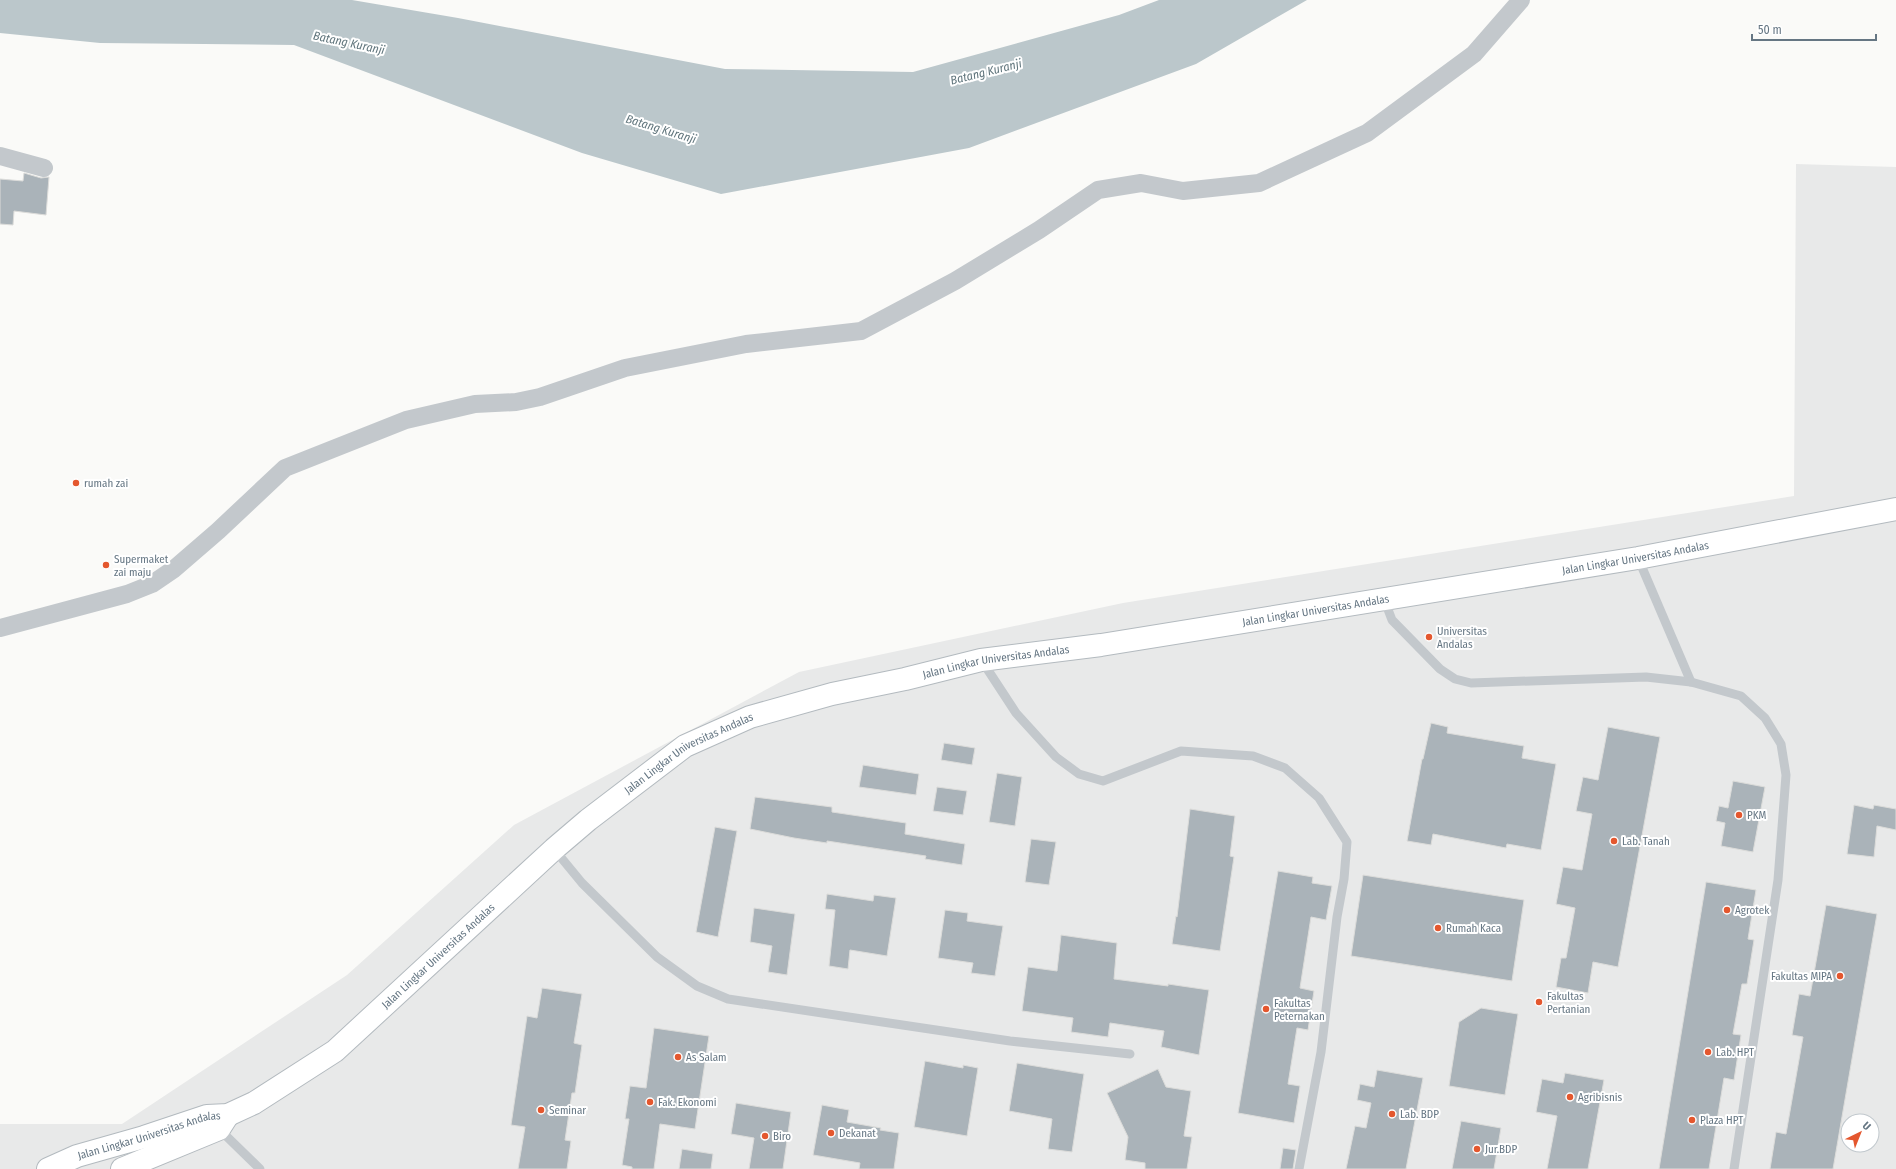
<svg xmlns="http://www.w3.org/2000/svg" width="1896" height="1169" font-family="'Fira Sans Condensed',sans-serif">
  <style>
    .built { fill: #e8e9e9; fill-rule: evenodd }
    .water { fill: #bbc7cb }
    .building { fill: #aab3b9; stroke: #dcdcda }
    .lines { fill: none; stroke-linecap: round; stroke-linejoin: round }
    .secondary-casing { stroke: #b3babf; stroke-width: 24 }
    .lane { stroke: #c3c8cc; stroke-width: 9 }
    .street { stroke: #c3c8cc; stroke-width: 18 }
    .secondary { stroke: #fff; stroke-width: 22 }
    .poi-dot { fill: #e4572e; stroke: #fff; stroke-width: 1.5 }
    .labels { text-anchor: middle; stroke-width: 4; stroke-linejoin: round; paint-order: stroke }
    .poi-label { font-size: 11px; fill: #657683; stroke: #fff; text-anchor: start }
    .street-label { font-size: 11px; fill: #657683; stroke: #fff }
    .water-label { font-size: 12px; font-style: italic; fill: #60757c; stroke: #fff }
  </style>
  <rect width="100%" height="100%" fill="#fafaf8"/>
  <path class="built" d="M1796,164L1896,167V1169H0V1124H122L347,975L514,825L799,672L1123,603L1794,496ZM1848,1121H1872V1145H1848Z"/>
  <polygon class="water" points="0,0 352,0 458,18 725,69 913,72 1119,15 1159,0 1307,0 1196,64 969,148 721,194 582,153 294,45 100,43 0,33"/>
  <g class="building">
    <polygon points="24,173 41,178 49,177 46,215 14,211 13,225 0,224 0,179 23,181"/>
    <polygon points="1431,723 1448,727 1447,733 1524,746 1522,758 1556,764 1541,850 1507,844 1506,848 1433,834 1431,845 1407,841 1422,759 1423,759"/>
    <polygon points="1608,727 1660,737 1618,967 1593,962 1588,993 1556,987 1561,958 1566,958 1575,908 1556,904 1563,867 1582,870 1592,814 1576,811 1583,777 1598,780"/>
    <polygon points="944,743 975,748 972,765 941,760"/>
    <polygon points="863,765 919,774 916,795 859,787"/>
    <polygon points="997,773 1022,777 1015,826 989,822"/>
    <polygon points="1733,781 1765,787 1753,852 1721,846 1725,823 1716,821 1719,806 1728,808"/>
    <polygon points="937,787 967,791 963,815 933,811"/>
    <polygon points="755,797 832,807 832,812 906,823 905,834 965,844 962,865 925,859 926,856 827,841 827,843 794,838 750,829"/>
    <polygon points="1854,805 1873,809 1874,805 1896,809 1896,830 1877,826 1874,857 1847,854"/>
    <polygon points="1190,809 1235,816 1230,856 1234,857 1220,951 1172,944 1176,916 1177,917"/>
    <polygon points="715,827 737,831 718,937 696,932"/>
    <polygon points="1031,839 1056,842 1049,885 1025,882"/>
    <polygon points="1278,871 1313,877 1312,883 1332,886 1326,920 1311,917 1300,988 1314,991 1308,1030 1297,1028 1288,1084 1300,1086 1294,1123 1238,1113"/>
    <polygon points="1363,875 1524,900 1512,981 1351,956"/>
    <polygon points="1706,882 1756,890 1748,939 1754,940 1747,984 1742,984 1733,1034 1741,1035 1734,1080 1724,1078 1709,1169 1659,1169"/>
    <polygon points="827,894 873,901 874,895 896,898 887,956 850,950 848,969 829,966 835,910 825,909"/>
    <polygon points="1826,905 1877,914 1833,1169 1770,1169 1776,1132 1786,1134 1803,1037 1792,1035 1799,994 1810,996"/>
    <polygon points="754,908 795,914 787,975 768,972 772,946 750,942"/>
    <polygon points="945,910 968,913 967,921 1003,926 995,976 971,973 973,963 938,958"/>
    <polygon points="1061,935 1117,943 1114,979 1168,986 1168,984 1209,990 1199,1055 1161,1047 1164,1031 1110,1023 1108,1037 1071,1032 1073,1018 1022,1011 1028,967 1057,971"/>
    <polygon points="542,988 582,994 574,1043 582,1045 575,1093 572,1093 565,1140 571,1141 567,1169 518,1169 525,1127 511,1125 527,1016 537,1018"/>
    <polygon points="1481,1008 1518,1014 1505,1095 1449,1086 1459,1022"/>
    <polygon points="654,1028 709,1036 695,1129 660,1124 654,1169 632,1169 632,1167 622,1165 629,1119 625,1119 630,1086 646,1088"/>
    <polygon points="925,1061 963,1068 963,1065 978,1068 967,1136 914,1127"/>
    <polygon points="1017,1063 1084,1074 1072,1152 1048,1149 1052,1119 1009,1111"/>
    <polygon points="1158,1069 1166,1087 1191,1091 1184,1136 1192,1137 1187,1169 1145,1169 1145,1163 1125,1160 1128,1137 1107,1093"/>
    <polygon points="1377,1070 1423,1078 1406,1169 1346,1169 1355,1126 1366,1128 1371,1103 1357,1100 1360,1084 1374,1087"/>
    <polygon points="1565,1073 1604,1080 1588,1169 1547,1169 1557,1116 1536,1112 1542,1079 1563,1083"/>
    <polygon points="736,1103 791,1112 783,1169 749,1169 754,1138 731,1134"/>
    <polygon points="822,1105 849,1110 847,1122 881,1128 880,1130 899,1133 894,1169 859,1169 860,1163 813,1155"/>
    <polygon points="1461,1121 1501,1128 1494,1169 1452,1169"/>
    <polygon points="1283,1148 1296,1150 1293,1169 1280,1169"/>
    <polygon points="682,1149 713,1154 711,1169 679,1169"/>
  </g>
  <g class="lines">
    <defs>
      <g id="secondary">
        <path id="s1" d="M48,1169L77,1156L144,1137L207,1116L228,1115L254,1103L335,1051L554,849L588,820L685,746L750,717L832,694L905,679L981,660L1101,645L1638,558L1896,509"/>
        <polyline points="122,1169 219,1129 228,1115"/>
      </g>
    </defs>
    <use href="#secondary" class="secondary-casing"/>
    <g class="lane">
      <polyline points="1638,558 1691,682"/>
      <polyline points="1384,599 1392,620 1440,669 1455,679 1471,683 1646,677 1691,682 1741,696 1765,718 1781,744 1786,775 1778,880 1734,1169"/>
      <polyline points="982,661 1016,713 1056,757 1079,774 1103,781 1181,751 1253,756 1285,768 1319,798 1347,842 1344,879 1337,917 1321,1052 1299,1169"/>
      <polyline points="554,849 582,883 657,957 697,986 728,999 1010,1041 1130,1054"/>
      <polyline points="219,1129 260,1169"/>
    </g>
    <g class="street">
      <polyline points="0,156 44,168"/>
      <polyline points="0,628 127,594 152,584 174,569 218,531 285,468 406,420 475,404 516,402 540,397 625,368 746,344 861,331 955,281 1039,230 1098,190 1141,183 1183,191 1259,183 1367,133 1474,54 1521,0"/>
    </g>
    <use href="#secondary" class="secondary"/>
  </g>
  <g class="poi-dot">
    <circle cx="76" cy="483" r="4"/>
    <circle cx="106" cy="565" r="4"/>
    <circle cx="1429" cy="637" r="4"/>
    <circle cx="1739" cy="815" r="4"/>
    <circle cx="1614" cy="841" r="4"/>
    <circle cx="1727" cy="910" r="4"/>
    <circle cx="1438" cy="928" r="4"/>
    <circle cx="1840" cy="976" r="4"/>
    <circle cx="1539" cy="1002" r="4"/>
    <circle cx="1266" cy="1009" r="4"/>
    <circle cx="1708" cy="1052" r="4"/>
    <circle cx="678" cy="1057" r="4"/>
    <circle cx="1570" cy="1097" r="4"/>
    <circle cx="650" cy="1102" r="4"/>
    <circle cx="541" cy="1110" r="4"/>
    <circle cx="1392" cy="1114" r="4"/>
    <circle cx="1692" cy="1120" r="4"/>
    <circle cx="831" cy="1133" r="4"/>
    <circle cx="765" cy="1136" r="4"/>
    <circle cx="1477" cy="1149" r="4"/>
  </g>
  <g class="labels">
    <g class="poi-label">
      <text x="84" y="487">rumah zai</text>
      <text x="114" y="563">Supermaket<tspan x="114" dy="13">zai maju</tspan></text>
      <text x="1437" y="635">Universitas<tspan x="1437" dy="13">Andalas</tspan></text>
      <text x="1747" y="819">PKM</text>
      <text x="1622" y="845">Lab. Tanah</text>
      <text x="1735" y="914">Agrotek</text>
      <text x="1446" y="932">Rumah Kaca</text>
      <text x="1832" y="980" text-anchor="end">Fakultas MIPA</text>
      <text x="1547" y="1000">Fakultas<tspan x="1547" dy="13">Pertanian</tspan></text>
      <text x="1274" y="1007">Fakultas<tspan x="1274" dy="13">Peternakan</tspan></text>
      <text x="1716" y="1056">Lab. HPT</text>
      <text x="686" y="1061">As Salam</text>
      <text x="1578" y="1101">Agribisnis</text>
      <text x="658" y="1106">Fak. Ekonomi</text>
      <text x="549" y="1114">Seminar</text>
      <text x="1400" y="1118">Lab. BDP</text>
      <text x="1700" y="1124">Plaza HPT</text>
      <text x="839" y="1137">Dekanat</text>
      <text x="773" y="1140">Biro</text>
      <text x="1485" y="1153">Jur.BDP</text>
    </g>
    <g class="street-label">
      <text dy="4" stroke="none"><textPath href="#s1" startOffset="1750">Jalan Lingkar Universitas Andalas</textPath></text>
      <text dy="4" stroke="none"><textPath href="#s1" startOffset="1426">Jalan Lingkar Universitas Andalas</textPath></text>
      <text dy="4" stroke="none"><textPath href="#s1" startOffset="1102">Jalan Lingkar Universitas Andalas</textPath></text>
      <text dy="4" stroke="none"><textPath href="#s1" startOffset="778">Jalan Lingkar Universitas Andalas</textPath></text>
      <text dy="4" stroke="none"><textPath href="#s1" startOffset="454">Jalan Lingkar Universitas Andalas</textPath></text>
      <text dy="4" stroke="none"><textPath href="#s1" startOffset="107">Jalan Lingkar Universitas Andalas</textPath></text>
    </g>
    <g class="water-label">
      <text transform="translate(349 43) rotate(12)" y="4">Batang Kuranji</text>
      <text transform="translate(986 72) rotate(-14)" y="4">Batang Kuranji</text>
      <text transform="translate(661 129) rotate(17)" y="4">Batang Kuranji</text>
    </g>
  </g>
  <g transform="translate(1860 1133) rotate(43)"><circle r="19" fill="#ffffff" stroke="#c1c8cd"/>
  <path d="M0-3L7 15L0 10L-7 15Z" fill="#e4572e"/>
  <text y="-6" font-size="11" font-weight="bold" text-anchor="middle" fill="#657683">U</text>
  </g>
  <path d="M1752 34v6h124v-6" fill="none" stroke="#657683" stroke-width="2"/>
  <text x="1758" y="34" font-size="12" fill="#657683" stroke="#ffffff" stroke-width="3" paint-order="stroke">50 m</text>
</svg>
